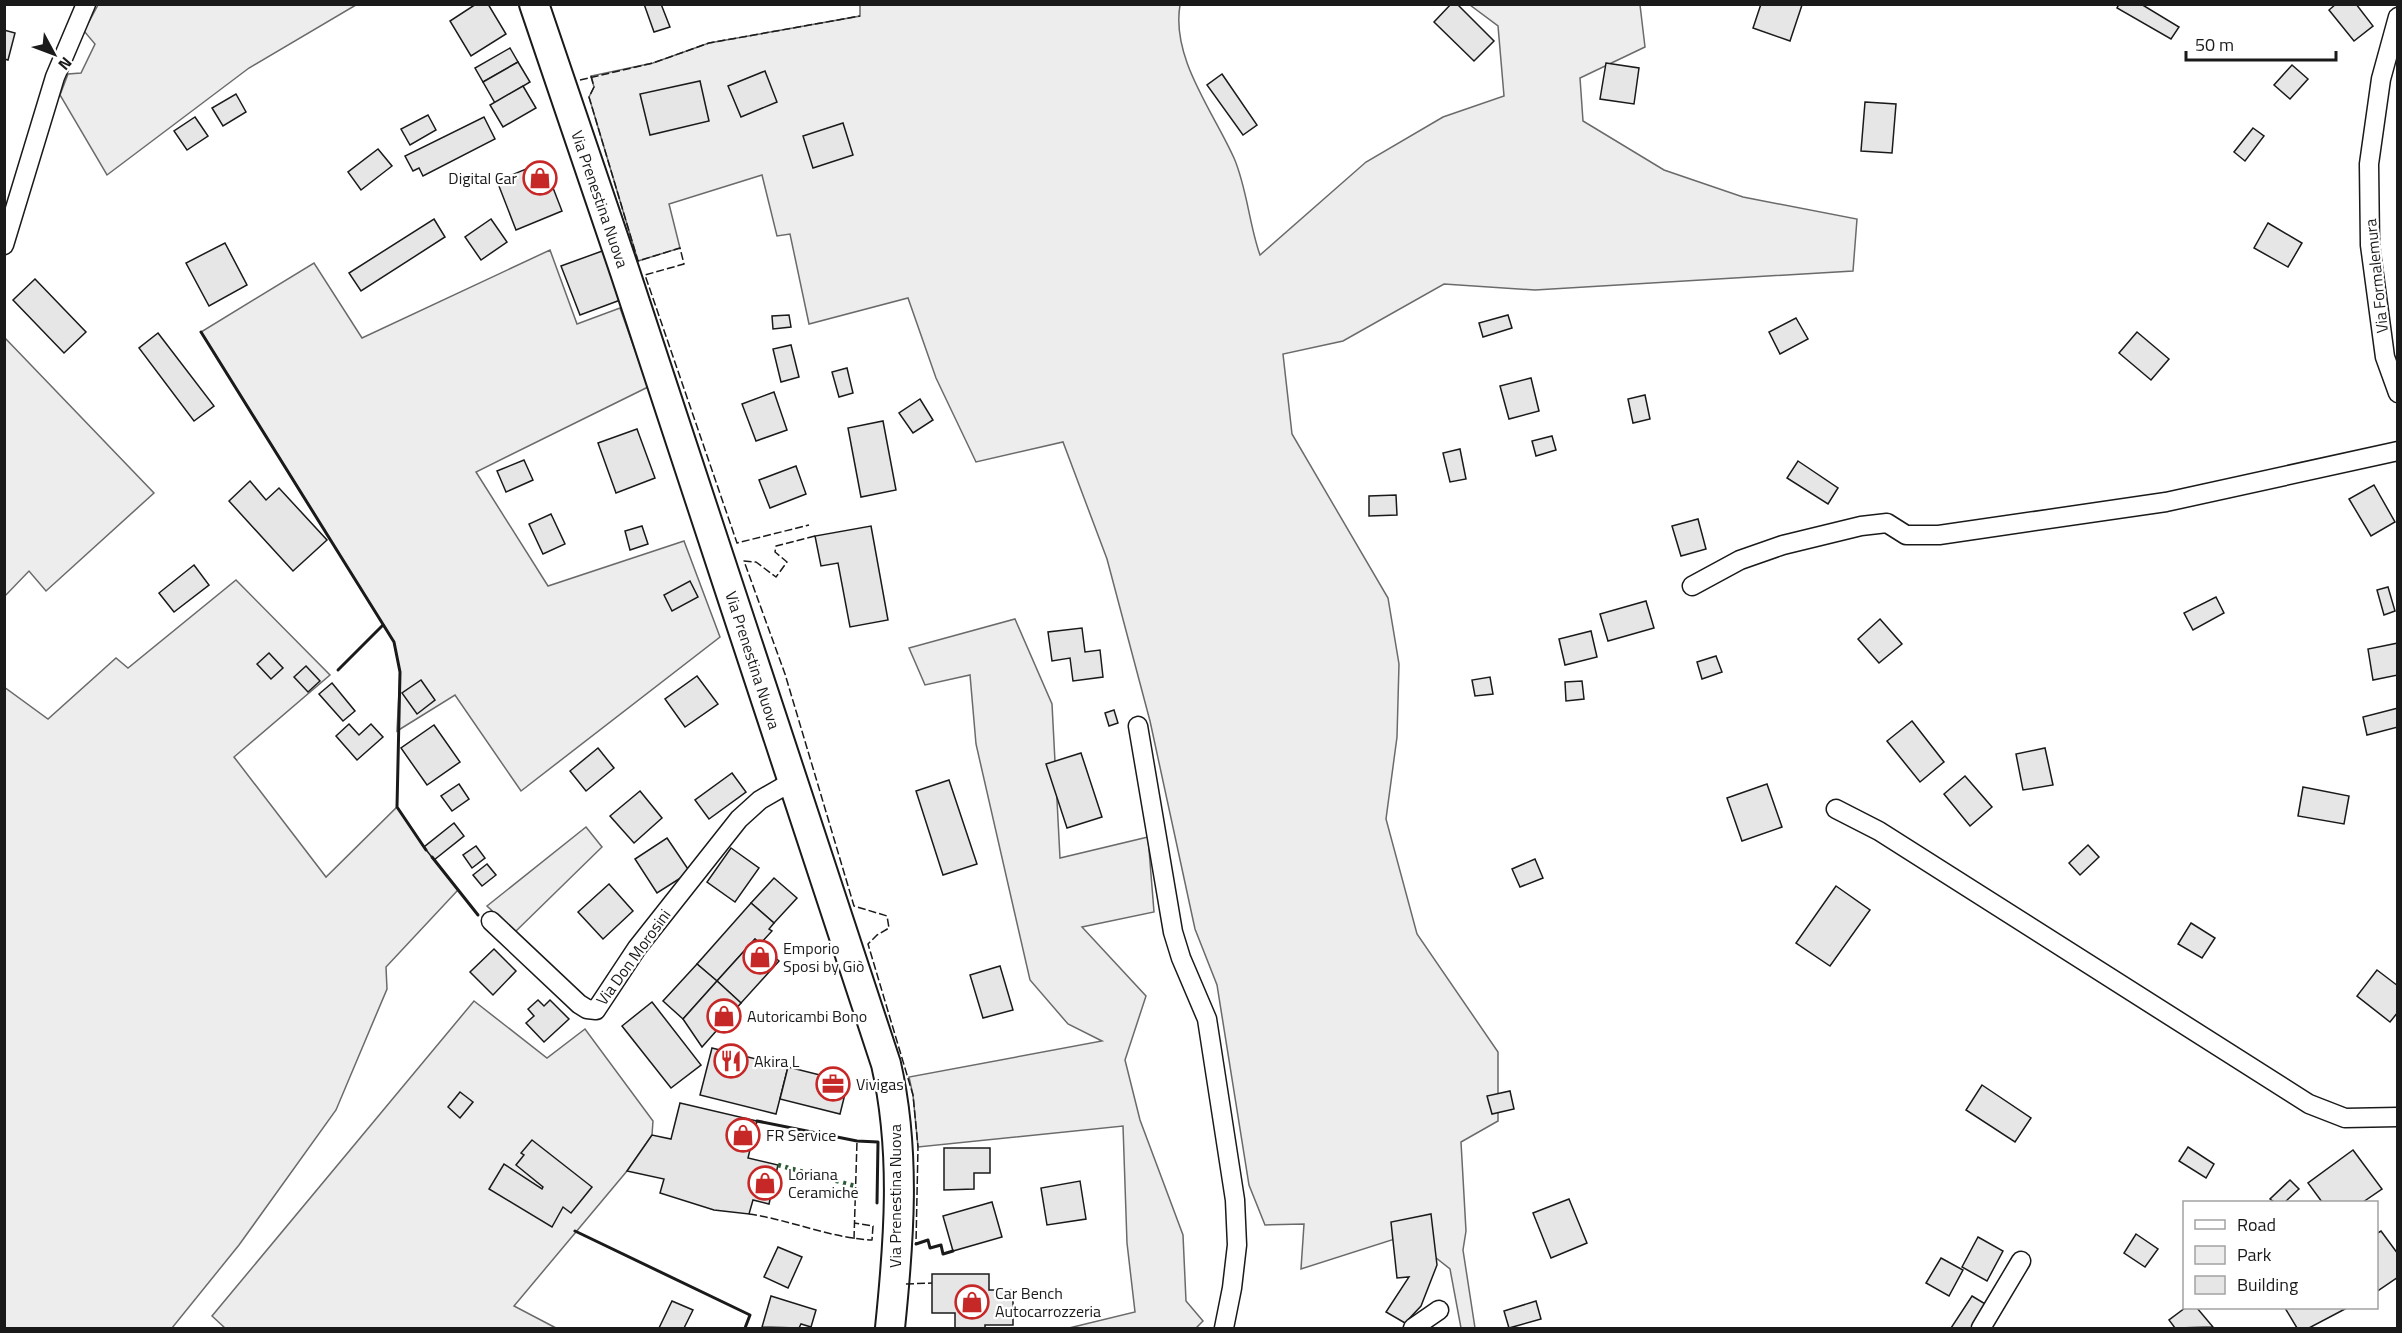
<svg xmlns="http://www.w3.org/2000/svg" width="2402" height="1333" font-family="'Titillium Web',sans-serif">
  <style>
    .green { fill: #ededed; stroke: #6a6a6a; stroke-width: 1.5 }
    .building { fill: #e6e6e6; stroke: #1a1a1a; stroke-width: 1.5 }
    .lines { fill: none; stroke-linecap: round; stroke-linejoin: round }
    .minor-casing { stroke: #1a1a1a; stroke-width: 21 }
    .primary-casing { stroke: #1a1a1a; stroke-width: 32 }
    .minor { stroke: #fff; stroke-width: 18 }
    .primary { stroke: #fff; stroke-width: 28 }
    .hedge { stroke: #2b5a34; stroke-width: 4.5; stroke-dasharray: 3 4.5; stroke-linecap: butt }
    .fence { stroke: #1a1a1a; stroke-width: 1.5; stroke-dasharray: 8 3; stroke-linecap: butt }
    .wall { stroke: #1a1a1a; stroke-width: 3 }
    .labels { text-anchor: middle; stroke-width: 4.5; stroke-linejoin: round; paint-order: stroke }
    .poi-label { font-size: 16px; fill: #1a1a1a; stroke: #fff; text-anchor: start }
    .street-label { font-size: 16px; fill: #1a1a1a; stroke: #fff }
  </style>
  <rect width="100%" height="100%" fill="#fff"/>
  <g class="green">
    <polygon points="98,5 356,5 249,68 107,175 60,95 68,74 81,73 95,44 84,31"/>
    <path d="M860,5H1180C1171,58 1213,111 1234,158C1247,188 1249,224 1260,255L1366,162L1443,117L1504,96L1498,26L1470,5H1640L1645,47L1580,78L1583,121L1664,170L1743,197L1857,219L1853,271L1535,290L1444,284L1343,341L1283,354L1292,434L1388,598L1399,664L1397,737L1386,819L1417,934L1498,1052V1121L1461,1142L1466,1231L1463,1250L1475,1328H1461L1450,1269L1407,1235L1301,1269L1304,1224L1265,1225L1249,1185L1217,985L1195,929L1150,721L1107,559L1063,442L976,462L936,378L908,298L809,324L790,234L777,236L762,175L669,204L680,248L638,261L589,97L594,87L591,76L653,63L709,43L860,16Z"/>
    <polygon points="550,250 577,324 620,308 648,387 476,472 548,586 684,541 720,637 521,791 455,695 397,731 400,672 394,642 201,332 314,263 362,338"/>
    <polygon points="5,338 154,493 46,591 29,571 5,596"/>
    <polygon points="236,580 330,675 234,757 326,877 397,807 424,847 458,890 386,967 387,989 336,1110 239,1245 172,1328 5,1328 4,687 48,719 116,658 128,668"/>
    <polygon points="1015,619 1052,704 1060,858 1148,837 1154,912 1082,927 1146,996 1125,1060 1140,1120 1183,1235 1186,1301 1203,1321 1196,1328 1069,1328 1135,1312 1127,1243 1123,1126 918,1147 913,1095 909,1077 1102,1041 1068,1024 1030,980 976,744 970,675 925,685 909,648"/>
    <polygon points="586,827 602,847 515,932 487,906"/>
    <polygon points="474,1001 547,1058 585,1029 653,1121 652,1135 627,1171 514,1306 556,1328 225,1328 212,1316"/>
  </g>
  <g class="building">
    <polygon points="476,4 488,4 506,34 471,56 450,21"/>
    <polygon points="644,4 661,4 670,27 654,32"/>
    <polygon points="1451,4 1457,4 1494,41 1474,61 1434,22"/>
    <polygon points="1761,4 1802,5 1790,41 1753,28"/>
    <polygon points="2119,4 2141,4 2179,27 2171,39 2117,8"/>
    <polygon points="2336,4 2356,4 2373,26 2354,41 2329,10"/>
    <polygon points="4,30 15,33 8,60 4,59"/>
    <polygon points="510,48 518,62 483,82 475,68"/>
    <polygon points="518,62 530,82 495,103 483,82"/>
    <polygon points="1606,63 1639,68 1634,104 1600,99"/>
    <polygon points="2292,65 2308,79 2290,99 2274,85"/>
    <polygon points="765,71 777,102 741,117 728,86"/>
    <polygon points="1222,74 1257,125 1243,135 1207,85"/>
    <polygon points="700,81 709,121 650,135 640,94"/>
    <polygon points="523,86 536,108 503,127 490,105"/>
    <polygon points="236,94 246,112 223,126 212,108"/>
    <polygon points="1865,102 1896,104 1892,153 1861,151"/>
    <polygon points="428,115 436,130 410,145 401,129"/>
    <polygon points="195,117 208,136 187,150 174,131"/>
    <polygon points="484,117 495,139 423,176 419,168 413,171 405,156"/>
    <polygon points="843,123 853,155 813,168 803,136"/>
    <polygon points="2253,128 2264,136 2245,161 2234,152"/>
    <polygon points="378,149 392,166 361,190 348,172"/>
    <polygon points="543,162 562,211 516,230 497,181"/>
    <polygon points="434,219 445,237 361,291 349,273"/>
    <polygon points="491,219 507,242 481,260 465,237"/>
    <polygon points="2268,223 2302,243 2288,267 2254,248"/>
    <polygon points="225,243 247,285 209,306 186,263"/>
    <polygon points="605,250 623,299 580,315 561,266"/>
    <polygon points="35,279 86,332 64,353 13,300"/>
    <polygon points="789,315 791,327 773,329 772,316"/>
    <polygon points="1508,315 1512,328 1483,337 1479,323"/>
    <polygon points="1796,318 1808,339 1780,354 1769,332"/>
    <polygon points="2137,332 2169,359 2151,380 2119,353"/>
    <polygon points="158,333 214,406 194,421 139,348"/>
    <polygon points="791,345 799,377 781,382 773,349"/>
    <polygon points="847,368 853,393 839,397 832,372"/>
    <polygon points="1531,378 1539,411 1509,419 1500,386"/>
    <polygon points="774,392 787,430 756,441 742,404"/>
    <polygon points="1645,395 1650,419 1633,423 1628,399"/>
    <polygon points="920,399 933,420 913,433 899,413"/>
    <polygon points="883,421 896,490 861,497 848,428"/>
    <polygon points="637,429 655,478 616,493 598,443"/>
    <polygon points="1552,436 1556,450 1536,456 1532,441"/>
    <polygon points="1460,449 1466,479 1450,482 1443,453"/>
    <polygon points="524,460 533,480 506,492 497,471"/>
    <polygon points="1798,461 1838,488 1828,504 1787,478"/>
    <polygon points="796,466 806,494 770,508 759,480"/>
    <polygon points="250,481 266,500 279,488 327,540 293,571 229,501"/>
    <polygon points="2374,485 2395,522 2371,536 2349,499"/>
    <polygon points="1396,495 1397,515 1369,516 1369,496"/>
    <polygon points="551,514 565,544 543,554 529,524"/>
    <polygon points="1698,519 1706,549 1681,556 1672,526"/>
    <polygon points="642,526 648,544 630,550 625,531"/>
    <polygon points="871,526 888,620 850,627 838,563 821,566 815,536"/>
    <polygon points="194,565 209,585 174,612 159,593"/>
    <polygon points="690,581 698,597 672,611 664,595"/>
    <polygon points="2388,587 2395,611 2384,615 2377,590"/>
    <polygon points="2216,597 2224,613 2193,630 2184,613"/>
    <polygon points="1646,601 1654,628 1608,641 1600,614"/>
    <polygon points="1880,619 1902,644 1879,663 1858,639"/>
    <polygon points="1082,628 1085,652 1100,650 1103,677 1073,681 1070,658 1052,661 1048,632"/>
    <polygon points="1591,631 1597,657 1565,665 1559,639"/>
    <polygon points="2398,643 2398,675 2373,680 2368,649"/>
    <polygon points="269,653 283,668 271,679 257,664"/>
    <polygon points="1716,656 1722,672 1702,679 1697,662"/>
    <polygon points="306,666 320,681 308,692 294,677"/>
    <polygon points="697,676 718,704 685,727 665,699"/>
    <polygon points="1490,677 1493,694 1475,696 1472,680"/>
    <polygon points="421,680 435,700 417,714 402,693"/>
    <polygon points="1582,681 1584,699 1566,701 1565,682"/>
    <polygon points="332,683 355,711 343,721 319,694"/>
    <polygon points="2398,708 2398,727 2367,735 2363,717"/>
    <polygon points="1114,710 1118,723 1109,726 1105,713"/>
    <polygon points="1912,721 1944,762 1920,782 1887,741"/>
    <polygon points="349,724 359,735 371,724 383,737 357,760 336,736"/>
    <polygon points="434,725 460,762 427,785 401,748"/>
    <polygon points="598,748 614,768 586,791 570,771"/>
    <polygon points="2045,748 2053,785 2023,790 2016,754"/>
    <polygon points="1081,753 1102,817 1067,828 1046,764"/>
    <polygon points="732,773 746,792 709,819 695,800"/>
    <polygon points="1965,776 1992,807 1970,826 1944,794"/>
    <polygon points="949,780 977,864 943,875 916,791"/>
    <polygon points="459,784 469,799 452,811 441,796"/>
    <polygon points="1767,784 1782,827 1742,841 1727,798"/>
    <polygon points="2303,787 2349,796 2344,824 2298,816"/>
    <polygon points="640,791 662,818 634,843 610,816"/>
    <polygon points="454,823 464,836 434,860 424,847"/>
    <polygon points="667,838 690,872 657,893 635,859"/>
    <polygon points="2088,845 2099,857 2080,875 2069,863"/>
    <polygon points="476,846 485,858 472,868 463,855"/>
    <polygon points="731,848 759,868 735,902 707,882"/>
    <polygon points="1535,859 1543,878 1520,887 1512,869"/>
    <polygon points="487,864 496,875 482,886 473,875"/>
    <polygon points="774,878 797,898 774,923 751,903"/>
    <polygon points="609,884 633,911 603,939 578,912"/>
    <polygon points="1836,886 1870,910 1830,966 1796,943"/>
    <polygon points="751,903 774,923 769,929 772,931 760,944 755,939 717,981 697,964"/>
    <polygon points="2191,923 2215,938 2202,958 2178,944"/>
    <polygon points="755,939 779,961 741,1003 717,981"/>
    <polygon points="494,949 516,971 493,995 470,972"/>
    <polygon points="697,964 717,981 683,1019 663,1001"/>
    <polygon points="1000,966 1013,1010 983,1018 970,975"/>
    <polygon points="2377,970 2398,986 2398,1012 2390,1022 2357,996"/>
    <polygon points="717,981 741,1003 702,1047 683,1019"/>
    <polygon points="538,1000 544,1006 550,1000 569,1019 544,1042 526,1023 534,1016 528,1009"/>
    <polygon points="652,1002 701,1065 671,1088 622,1026"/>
    <polygon points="712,1048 788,1067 776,1114 700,1095"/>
    <polygon points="788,1067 848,1082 840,1114 780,1099"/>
    <polygon points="1982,1085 2031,1118 2015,1142 1966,1110"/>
    <polygon points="1510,1091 1514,1109 1492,1114 1487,1096"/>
    <polygon points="460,1092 473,1102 460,1118 448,1107"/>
    <polygon points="680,1103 757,1121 748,1158 778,1165 769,1204 753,1200 749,1214 714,1210 660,1193 664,1179 627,1171 652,1135 671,1139"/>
    <polygon points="532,1140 592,1187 571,1213 563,1207 552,1227 489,1189 504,1164 542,1189 543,1187 516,1165 524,1155 521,1153"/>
    <polygon points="2188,1147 2214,1164 2206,1178 2179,1161"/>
    <polygon points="944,1148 990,1148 990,1173 974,1173 974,1189 944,1190"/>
    <polygon points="2353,1150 2382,1189 2363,1202 2322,1202 2308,1183"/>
    <polygon points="2290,1180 2299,1189 2285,1202 2274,1202 2270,1199"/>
    <polygon points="1080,1181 1086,1219 1047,1225 1041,1188"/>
    <polygon points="1569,1199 1587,1243 1551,1258 1533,1213"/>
    <polygon points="992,1202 1002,1237 953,1251 943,1216"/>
    <polygon points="1431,1214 1437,1265 1421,1306 1405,1323 1386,1312 1409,1277 1397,1278 1391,1222"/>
    <polygon points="2381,1231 2398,1254 2398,1277 2376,1292 2376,1234"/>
    <polygon points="2136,1234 2158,1249 2145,1267 2124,1253"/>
    <polygon points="1978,1237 2003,1251 1987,1281 1962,1267"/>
    <polygon points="778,1247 802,1257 788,1288 764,1277"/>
    <polygon points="1941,1258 1963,1270 1949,1296 1926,1283"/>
    <polygon points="932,1274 989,1274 989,1290 1013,1290 1013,1325 985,1325 985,1328 955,1328 955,1313 932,1313"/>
    <polygon points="771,1296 816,1310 811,1327 801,1324 799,1328 762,1327"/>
    <polygon points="1972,1296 1987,1305 1973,1328 1951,1328"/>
    <polygon points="672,1301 693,1310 684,1328 659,1328"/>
    <polygon points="1536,1301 1541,1319 1509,1328 1504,1311"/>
    <polygon points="2185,1308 2197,1308 2213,1327 2175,1328 2169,1320"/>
    <polygon points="2285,1308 2344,1308 2345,1309 2309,1328 2297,1328"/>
  </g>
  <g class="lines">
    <defs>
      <g id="minor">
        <polyline points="2398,17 2381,79 2369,164 2370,245 2385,357 2398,393"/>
        <polyline points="4,245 55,77 86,4"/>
        <polyline points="1692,586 1740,560 1783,545 1861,526 1887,523 1906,535 1939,535 2166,502 2398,451"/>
        <polyline points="1138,726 1173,932 1181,958 1207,1019 1235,1200 1237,1245 1232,1288 1224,1328"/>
        <polyline points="1836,809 1879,831 2309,1104 2345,1118 2398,1117"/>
        <polyline points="491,921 579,1004 587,1009 596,1010 637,948 739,819 760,800 793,781"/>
        <polyline points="1413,1328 1439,1310"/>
        <polyline points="1981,1328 2021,1261"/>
      </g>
      <path id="primary" d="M534,4L625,272L886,1064C906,1151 899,1241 890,1328"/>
    </defs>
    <use href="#minor" class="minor-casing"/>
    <use href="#primary" class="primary-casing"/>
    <use href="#minor" class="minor"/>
    <use href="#primary" class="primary"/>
    <polyline class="hedge" points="778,1165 855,1186"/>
    <g class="fence">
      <polyline points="591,76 594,87 589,97 638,261 680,248 684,264 645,275 737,543 809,525"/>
      <polyline points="580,80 653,63 709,43 860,16"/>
      <polyline points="815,536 776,546 775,552 787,562 776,577 756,562 744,561 785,674 854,906 887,916 889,928 877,935 868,944 913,1095 918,1147 916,1244"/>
      <path d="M749,1214C791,1220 830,1238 872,1240L873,1226L854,1223"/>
      <polyline points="854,1239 857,1141"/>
      <polyline points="906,1284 932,1283"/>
    </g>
    <g class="wall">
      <polyline points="201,332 394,642 400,672 397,807 426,850"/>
      <polyline points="338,670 383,625"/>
      <polyline points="432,857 478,915"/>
      <polyline points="757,1121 857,1141 878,1142 877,1203"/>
      <polyline points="575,1231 750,1315 745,1328"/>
      <polyline points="916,1244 928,1240 930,1248 941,1245 943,1254 953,1251"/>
    </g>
  </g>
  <defs>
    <symbol id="shop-ring" viewBox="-11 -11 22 22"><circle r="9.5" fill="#fff" stroke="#c62828" stroke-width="1.5"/><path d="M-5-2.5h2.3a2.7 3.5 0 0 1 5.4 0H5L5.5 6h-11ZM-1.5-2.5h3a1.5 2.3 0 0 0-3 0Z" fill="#c62828"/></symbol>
    <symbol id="restaurant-ring" viewBox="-11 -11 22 22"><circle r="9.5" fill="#fff" stroke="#c62828" stroke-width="1.5"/><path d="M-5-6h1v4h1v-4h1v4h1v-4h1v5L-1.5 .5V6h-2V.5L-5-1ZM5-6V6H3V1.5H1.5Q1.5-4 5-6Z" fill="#c62828"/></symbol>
    <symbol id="office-ring" viewBox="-11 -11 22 22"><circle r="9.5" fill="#fff" stroke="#c62828" stroke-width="1.5"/><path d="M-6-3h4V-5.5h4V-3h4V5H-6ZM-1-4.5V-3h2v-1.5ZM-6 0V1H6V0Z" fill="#c62828"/></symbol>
  </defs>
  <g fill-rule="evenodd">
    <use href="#shop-ring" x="521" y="159" width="38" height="38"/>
    <use href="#shop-ring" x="741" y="938" width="38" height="38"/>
    <use href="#shop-ring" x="705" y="997" width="38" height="38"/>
    <use href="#restaurant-ring" x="712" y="1042" width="38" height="38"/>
    <use href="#office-ring" x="814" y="1065" width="38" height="38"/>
    <use href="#shop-ring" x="724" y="1116" width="38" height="38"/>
    <use href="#shop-ring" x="746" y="1164" width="38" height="38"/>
    <use href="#shop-ring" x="953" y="1283" width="38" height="38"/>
  </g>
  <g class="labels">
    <g class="poi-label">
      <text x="517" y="184" text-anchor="end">Digital Car</text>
      <text x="783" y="954">Emporio<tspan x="783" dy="18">Sposi by Giò</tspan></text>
      <text x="747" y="1022">Autoricambi Bono</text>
      <text x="754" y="1067">Akira L</text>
      <text x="856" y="1090">Vivigas</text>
      <text x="766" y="1141">FR Service</text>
      <text x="788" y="1180">Loriana<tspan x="788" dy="18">Ceramiche</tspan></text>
      <text x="995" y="1299">Car Bench<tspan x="995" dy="18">Autocarrozzeria</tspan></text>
    </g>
    <g class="street-label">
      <text transform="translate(600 199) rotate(71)" y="6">Via Prenestina Nuova</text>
      <text transform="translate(2376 276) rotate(-96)" y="6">Via Formalemura</text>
      <text transform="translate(753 660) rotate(72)" y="6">Via Prenestina Nuova</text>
      <text transform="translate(633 957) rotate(-54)" y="6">Via Don Morosini</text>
      <text transform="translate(895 1196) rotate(-90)" y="6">Via Prenestina Nuova</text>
    </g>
  </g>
  <rect width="2402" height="1333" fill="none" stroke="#1a1a1a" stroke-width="12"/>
  <rect x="2183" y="1201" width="195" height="108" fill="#ffffff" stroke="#a3a3a3" stroke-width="1.5"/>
  <rect x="2195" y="1220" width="30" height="9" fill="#ffffff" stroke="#a3a3a3" stroke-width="1.5"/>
  <text x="2237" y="1231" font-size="18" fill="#1a1a1a">Road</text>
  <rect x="2195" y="1246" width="30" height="18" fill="#ededed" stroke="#a3a3a3" stroke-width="1.5"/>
  <text x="2237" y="1261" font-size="18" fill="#1a1a1a">Park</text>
  <rect x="2195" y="1276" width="30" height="18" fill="#e6e6e6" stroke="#a3a3a3" stroke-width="1.5"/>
  <text x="2237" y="1291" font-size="18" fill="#1a1a1a">Building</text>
  <g transform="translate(54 54) rotate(131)" stroke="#ffffff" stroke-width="4.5" paint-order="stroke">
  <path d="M0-4.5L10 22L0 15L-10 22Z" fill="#1a1a1a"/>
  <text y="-9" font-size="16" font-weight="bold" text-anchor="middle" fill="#1a1a1a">N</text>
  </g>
  <path d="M2186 51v9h150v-9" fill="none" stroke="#1a1a1a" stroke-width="3"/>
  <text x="2195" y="51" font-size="18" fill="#1a1a1a" stroke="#ffffff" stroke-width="4.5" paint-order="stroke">50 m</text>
</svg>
